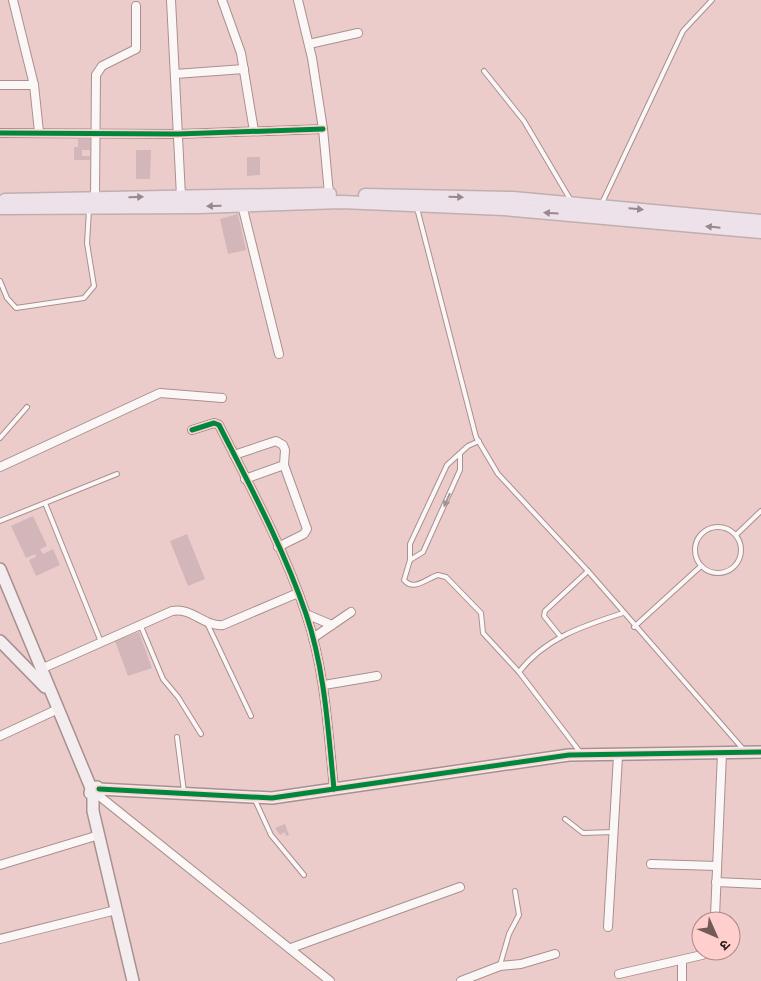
<svg xmlns="http://www.w3.org/2000/svg" width="761" height="981" font-family="'Playfair Display','Noto Sans Devanagari',serif">
  <style>
    .building { fill: #d2b6b9 }
    .lines { fill: none; stroke-linecap: round; stroke-linejoin: round }
    .lane-casing { stroke: #a8908f; stroke-width: 6 }
    .street-casing { stroke: #a8908f; stroke-width: 10 }
    .secondary-casing { stroke: #a8908f; stroke-width: 14 }
    .primary-casing { stroke: #bfafaf; stroke-width: 15 }
    .lane { stroke: #fcf7f7; stroke-width: 4 }
    .street { stroke: #fcf7f7; stroke-width: 8 }
    .secondary { stroke: #f4edf0; stroke-width: 11 }
    .primary { stroke: #ede2ea; stroke-width: 12 }
    .cycleway-casing { stroke: #ffcfce; stroke-width: 8 }
    .cycleway { stroke: #00873e; stroke-width: 5 }
    .oneway { fill: #98898d }
    .oneway2 { fill: #a19494 }
  </style>
  <rect width="100%" height="100%" fill="#eccccb"/>
  <g class="building">
    <polygon points="78,139 90,139 90,150 82,150 82,156 90,156 90,160 74,160 74,147 78,147"/>
    <polygon points="136,150 151,150 150,179 136,179"/>
    <polygon points="247,157 260,157 260,175 247,176"/>
    <polygon points="238,214 246,250 228,254 220,219"/>
    <polygon points="33,516 47,546 40,549 43,554 53,549 60,565 36,576 29,560 36,557 35,554 26,558 11,526"/>
    <polygon points="187,534 205,579 188,586 170,541"/>
    <polygon points="139,632 152,668 128,676 115,641"/>
    <polygon points="285,824 289,835 286,836 285,832 280,835 275,828"/>
  </g>
  <g class="lines">
    <defs>
      <g id="lane">
        <polyline points="484,71 524,121 570,199"/>
        <polyline points="602,203 683,31 712,0"/>
        <polyline points="417,208 476,437 498,474 588,571 743,749"/>
        <polyline points="0,281 7,298 16,308 84,298 94,286 87,243 89,210"/>
        <polyline points="0,438 27,407"/>
        <path d="M479,441L468,446L447,465L410,544V560L404,580C414,592 427,578 438,575L446,577L481,613L483,633L519,672L580,752"/>
        <polyline points="45,503 101,642"/>
        <polyline points="0,521 117,474"/>
        <circle cx="718" cy="550" r="23"/>
        <polyline points="736,535 761,511"/>
        <polyline points="410,560 423,552 460,470 460,454"/>
        <polyline points="207,623 251,716"/>
        <polyline points="140,624 163,679 178,697 201,734"/>
        <polyline points="634,627 701,566"/>
        <polyline points="560,636 544,616 545,611 588,571"/>
        <path d="M519,672C545,638 583,626 623,613"/>
        <polyline points="177,737 184,792"/>
        <polyline points="255,800 271,835 304,875"/>
        <polyline points="565,819 583,833 614,832"/>
        <polyline points="500,965 509,934 519,915 515,891"/>
      </g>
      <g id="street">
        <polyline points="13,0 34,85 39,132"/>
        <polyline points="171,0 181,196"/>
        <polyline points="222,0 241,53 254,131"/>
        <polyline points="298,0 312,58 323,129 329,194"/>
        <polyline points="309,44 358,33"/>
        <polyline points="175,74 244,69"/>
        <polyline points="0,85 34,85"/>
        <polyline points="0,133 178,134 323,129"/>
        <polyline points="95,198 96,75 102,66 136,49 136,6"/>
        <polyline points="242,205 279,354"/>
        <path d="M192,430L214,423L219,425C250,486 284,549 306,614C325,670 328,730 334,789"/>
        <polyline points="234,455 276,441 283,445 285,450 284,465 307,529 304,534 278,547"/>
        <polyline points="0,467 160,393 222,398"/>
        <polyline points="245,479 284,465"/>
        <polyline points="306,614 332,625"/>
        <polyline points="313,638 351,612"/>
        <path d="M41,669L172,611C192,607 204,627 223,625L298,593"/>
        <polyline points="324,685 377,676"/>
        <polyline points="0,736 56,710"/>
        <polyline points="98,795 330,981"/>
        <polyline points="651,864 717,866"/>
        <polyline points="0,865 99,835"/>
        <polyline points="716,882 761,884"/>
        <polyline points="715,916 722,753"/>
        <polyline points="608,927 618,756"/>
        <polyline points="0,939 116,910"/>
        <polyline points="291,948 460,887"/>
        <polyline points="619,974 702,955"/>
        <polyline points="461,981 500,966 521,964 555,954"/>
        <polyline points="682,981 682,961"/>
      </g>
      <g id="secondary">
        <polyline points="0,569 91,788 90,793 94,796 99,794 97,787 91,788"/>
        <polyline points="0,641 45,687"/>
        <polyline points="99,789 272,798 569,755 761,752"/>
        <polyline points="93,796 93,811 133,981"/>
      </g>
      <g id="primary">
        <polyline points="365,195 513,198 761,221"/>
        <polyline points="5,200 330,194"/>
        <polyline points="0,208 199,207 341,202 504,209 761,232"/>
      </g>
    </defs>
    <use href="#lane" class="lane-casing"/>
    <use href="#street" class="street-casing"/>
    <use href="#secondary" class="secondary-casing"/>
    <use href="#primary" class="primary-casing"/>
    <use href="#lane" class="lane"/>
    <use href="#street" class="street"/>
    <use href="#secondary" class="secondary"/>
    <use href="#primary" class="primary"/>
    <defs>
      <g id="cycleway">
        <polyline points="0,133 178,134 323,129"/>
        <path d="M192,430L214,423L219,425C250,486 284,549 306,614C325,670 328,730 334,789"/>
        <polyline points="99,789 272,798 569,755 761,752"/>
      </g>
    </defs>
    <use href="#cycleway" class="cycleway-casing"/>
    <use href="#cycleway" class="cycleway"/>
  </g>
  <defs><path id="oneway-solid" d="M-6-.8H1V-3.2L6.5 0L1 3.2V.8H-6Z" transform="scale(1.25)"/></defs>
  <g class="oneway">
    <use href="#oneway-solid" transform="translate(136 197) rotate(-1)"/>
    <use href="#oneway-solid" transform="translate(456 197) rotate(1)"/>
    <use href="#oneway-solid" transform="translate(214 206) rotate(178)"/>
    <use href="#oneway-solid" transform="translate(636 209) rotate(5)"/>
    <use href="#oneway-solid" transform="translate(551 213) rotate(-176)"/>
    <use href="#oneway-solid" transform="translate(713 227) rotate(-174)"/>
  </g>
  <use class="oneway2" href="#oneway-solid" transform="translate(447 500) rotate(114)"/>
  <g transform="translate(716 936) rotate(135)"><circle r="24" fill="#ffcfce" stroke="#ad8786"/>
  <path d="M0-4L9 19L0 12L-9 19Z" fill="#725a59"/>
  <text y="-8" font-size="14" font-weight="bold" text-anchor="middle" fill="#311c1b">उ</text>
  </g>
</svg>
